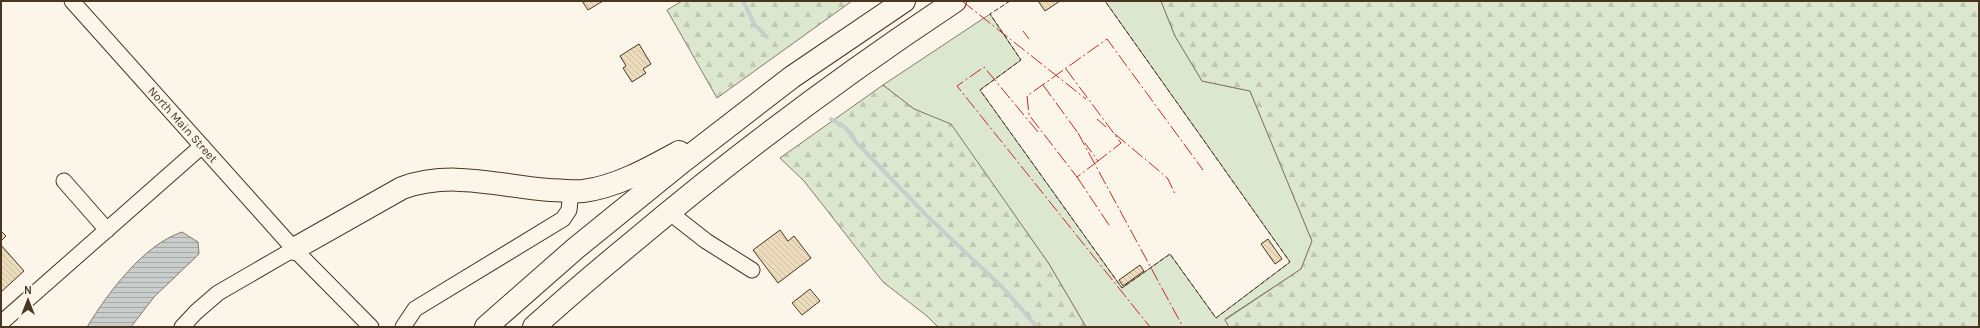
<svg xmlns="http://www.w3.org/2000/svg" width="1980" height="328" font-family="Karla,sans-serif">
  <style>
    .grass { fill: #dce7d0; stroke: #887966 }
    .forest { fill: url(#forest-firs); stroke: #887966 }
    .water { fill: url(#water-rules); stroke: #887966 }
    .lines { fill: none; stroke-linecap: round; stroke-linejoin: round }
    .stream { stroke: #c9cecd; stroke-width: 4 }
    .building { fill: url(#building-back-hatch); stroke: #4a3520 }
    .minor-casing { stroke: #4a3520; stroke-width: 17 }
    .highway-casing { stroke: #4a3520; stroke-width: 24 }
    .minor { stroke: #fbf6e9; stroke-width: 15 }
    .highway { stroke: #fbf6e9; stroke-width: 22 }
    .fence { stroke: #4a3520; stroke-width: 1; stroke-dasharray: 5 2; stroke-linecap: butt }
    .power { stroke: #c62828; stroke-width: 1; stroke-dasharray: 14 3 2 3; stroke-linecap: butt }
    .labels { text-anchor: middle; stroke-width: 3; stroke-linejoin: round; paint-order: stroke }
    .street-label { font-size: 12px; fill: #4a3520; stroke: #fbf6e9 }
  </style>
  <defs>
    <pattern id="forest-firs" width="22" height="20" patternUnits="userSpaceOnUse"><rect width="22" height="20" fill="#dce7d0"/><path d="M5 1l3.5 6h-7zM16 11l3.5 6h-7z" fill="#bec7b2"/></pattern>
    <pattern id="water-rules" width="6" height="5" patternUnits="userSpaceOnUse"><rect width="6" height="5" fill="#c9cecd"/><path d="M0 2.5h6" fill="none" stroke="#a5a8a6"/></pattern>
    <pattern id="building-back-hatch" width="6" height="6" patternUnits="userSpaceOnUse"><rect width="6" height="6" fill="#ecdcbc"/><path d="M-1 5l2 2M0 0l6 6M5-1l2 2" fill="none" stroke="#ccbda1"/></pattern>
  </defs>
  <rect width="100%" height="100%" fill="#fbf6e9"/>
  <polygon class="grass" points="1105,1 1161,1 1175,36 1202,81 1250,91 1312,241 1301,269 1225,319 1229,327 1086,327 1049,264 951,125 914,109 883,85 990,14 1021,60 980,90 1122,288 1170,254 1216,318 1290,262"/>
  <g class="forest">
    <polygon points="682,1 852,1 717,98 667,10"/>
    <polygon points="1161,1 1979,1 1979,327 1229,327 1225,320 1301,269 1312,241 1250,91 1202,81 1175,36"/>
    <polygon points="883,85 914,109 951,124 1049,264 1086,327 938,327 927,316 883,282 804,181 780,158"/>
  </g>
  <path class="water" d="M182,232L198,242L199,254L154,297L131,327H87C108,293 143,245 182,232Z"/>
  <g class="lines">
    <g class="stream">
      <polyline points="743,1 755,25 767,37"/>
      <polyline points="831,119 846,128 856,142 926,215 1004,289 1037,327"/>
    </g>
  </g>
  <g class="building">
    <polygon points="582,1 603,1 588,10"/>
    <polygon points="1038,1 1060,1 1045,11"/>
    <polygon points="639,44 651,64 643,69 646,73 632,82 623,68 626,66 620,56"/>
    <polygon points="780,230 788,241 794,236 811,258 778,283 753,250"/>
    <polygon points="1,231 6,236 1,241"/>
    <polygon points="1268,239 1282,259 1275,264 1261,244"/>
    <polygon points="1,245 24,271 1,292"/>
    <polygon points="1140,265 1144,271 1123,286 1119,280"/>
    <polygon points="810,289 820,301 802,315 792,303"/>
  </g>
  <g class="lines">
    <defs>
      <g id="minor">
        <path id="s1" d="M72,1L294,249L371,327"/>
        <polyline points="64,181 107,230"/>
        <polyline points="669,212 706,241 752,270"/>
        <polyline points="1,323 202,146"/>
        <polyline points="182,327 196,312 218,293 294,249"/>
        <polyline points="403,327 415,309 563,219 569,210 571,191"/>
      </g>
      <g id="highway">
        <path d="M294,249L402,188C452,170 498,186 550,190C561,190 572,192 583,191C616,187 650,168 679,152"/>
        <polyline points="486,327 576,248 682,162 792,77 904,1"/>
        <path d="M534,327C566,298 599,270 633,242C735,156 843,75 955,1"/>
      </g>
    </defs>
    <use href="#minor" class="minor-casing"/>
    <use href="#highway" class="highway-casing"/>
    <use href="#minor" class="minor"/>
    <use href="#highway" class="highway"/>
    <polyline class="fence" points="1010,1 990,14 1021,60 980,90 1122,288 1170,254 1216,318 1290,262 1105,1"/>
    <g class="power">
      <polyline points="962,1 1086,99"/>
      <polyline points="1023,31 1029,39"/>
      <polyline points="1066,69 1121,143 1098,161 1085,143"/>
      <polyline points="1043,85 1078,133"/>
      <polyline points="1097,119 1106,127"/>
      <polyline points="1038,132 984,67 957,86 1150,327"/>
      <polyline points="1078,133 1183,327"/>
      <polyline points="1115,134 1158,170 1168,179 1175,194"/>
      <polyline points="1098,161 1077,177 1029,115 1027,96 1107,39 1203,170"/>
      <polyline points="1077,177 1111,228"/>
    </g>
  </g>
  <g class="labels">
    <g class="street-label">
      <text dy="4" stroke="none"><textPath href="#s1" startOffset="166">North Main Street</textPath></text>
    </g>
  </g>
  <rect width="1980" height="328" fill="none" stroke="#4a3520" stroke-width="4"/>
  <g transform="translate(28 300)" stroke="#fbf6e9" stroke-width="3" paint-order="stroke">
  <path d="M0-3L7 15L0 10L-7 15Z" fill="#4a3520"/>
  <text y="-6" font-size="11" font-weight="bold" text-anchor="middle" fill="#4a3520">N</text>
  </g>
</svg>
